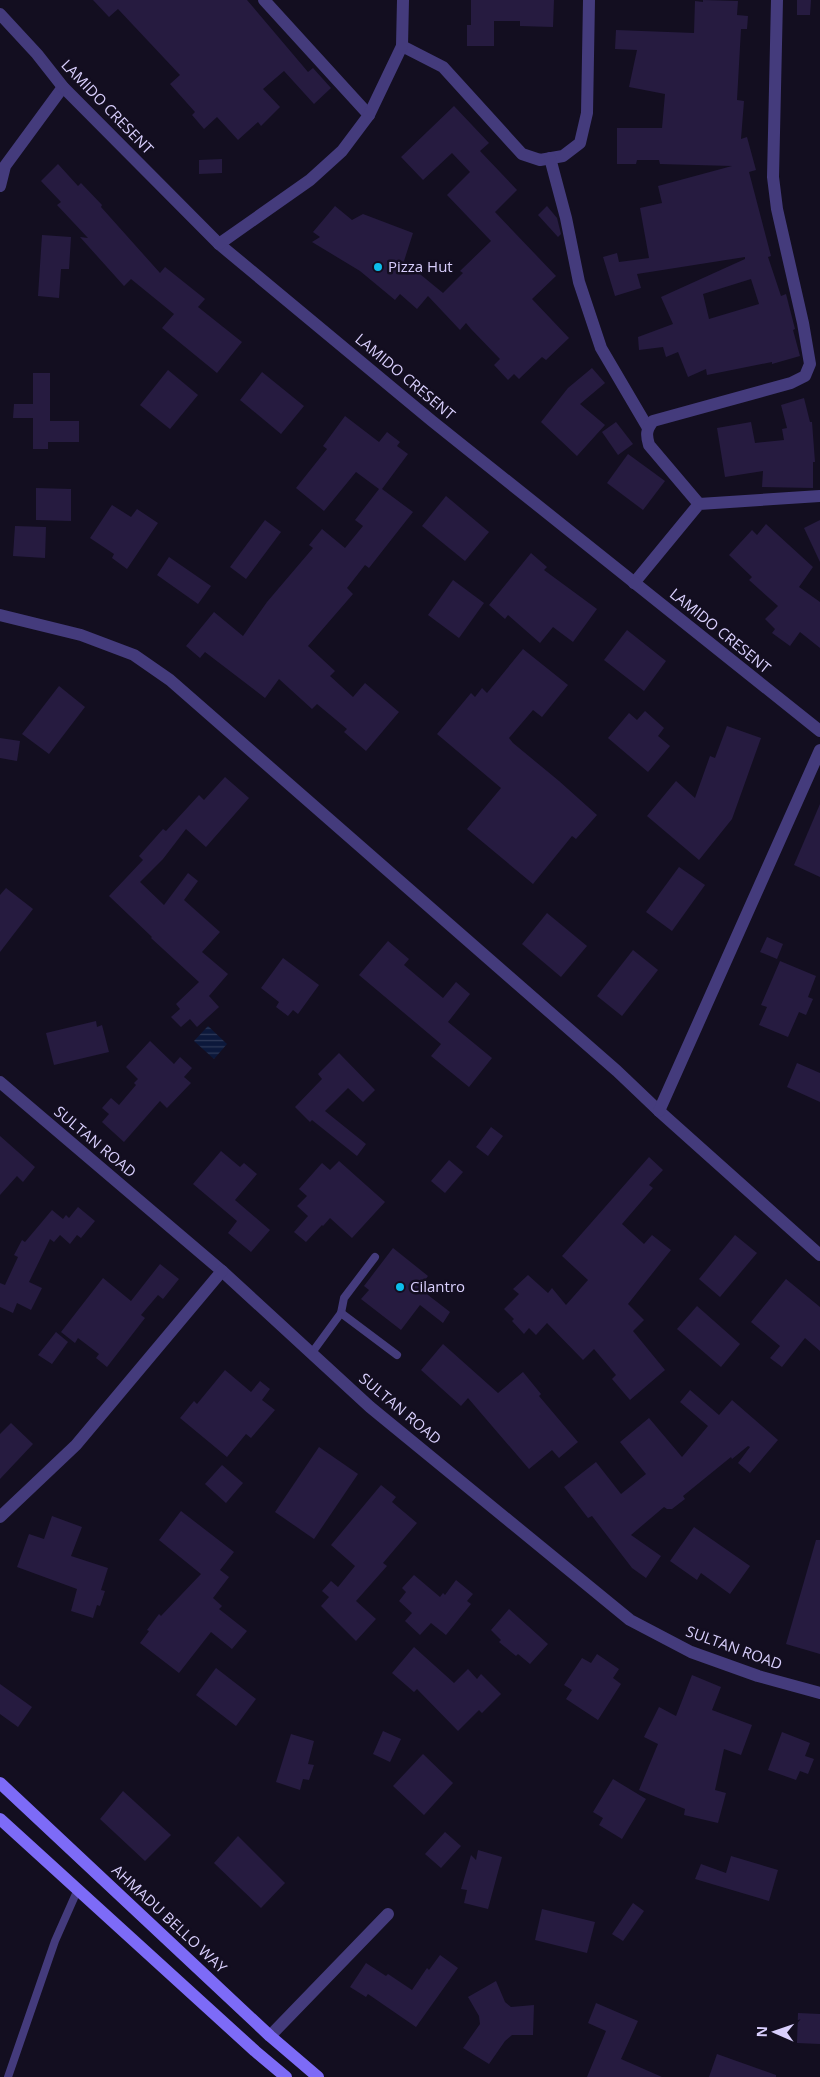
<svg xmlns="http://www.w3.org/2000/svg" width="820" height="2077" font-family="'Open Sans',sans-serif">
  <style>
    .water { fill: url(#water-rules) }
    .building { fill: #261b40; fill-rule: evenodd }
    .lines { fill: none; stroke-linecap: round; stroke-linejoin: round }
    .service { stroke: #443b7c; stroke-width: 8 }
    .minor { stroke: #443b7c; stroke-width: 12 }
    .tertiary { stroke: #443b7c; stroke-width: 12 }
    .secondary { stroke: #7d6bf7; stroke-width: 12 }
    .poi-dot { fill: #0cbeeb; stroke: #130e20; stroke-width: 2 }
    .labels { text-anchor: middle; stroke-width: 5; stroke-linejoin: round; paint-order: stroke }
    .street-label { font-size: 15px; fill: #d9cffd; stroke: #130e20 }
    .poi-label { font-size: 15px; fill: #d9cffd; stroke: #130e20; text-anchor: start }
  </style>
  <defs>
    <pattern id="water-rules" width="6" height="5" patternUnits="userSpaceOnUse" patternTransform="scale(1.25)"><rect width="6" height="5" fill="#0c183b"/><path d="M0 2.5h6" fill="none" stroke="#2f3958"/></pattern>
  </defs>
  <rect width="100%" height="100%" fill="#130e20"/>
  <polygon class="water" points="208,1026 227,1044 214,1059 194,1041"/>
  <g class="building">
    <polygon points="93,0 247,0 308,72 313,68 331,88 314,104 284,71 263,89 280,107 261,126 258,122 238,140 217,117 204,129 192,115 195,112 170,84 180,75 118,9 109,17"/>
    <polygon points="471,0 554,0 553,27 520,26 520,21 494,21 494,46 467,46 467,25 471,25"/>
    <path d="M703,0L738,1L737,15L748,16L747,29H741L737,100L744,101L741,139L747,137L756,170L749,172L771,256L768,257L781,296L786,294L795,329L793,330L800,356L772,364V362L707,375L706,369L688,377L678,352L666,357L663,347L639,350L638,337L673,324L661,297L745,259V257L637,274L641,288L615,296L603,257L617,253L619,262L649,258L640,208L662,203L658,186L732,166L660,164L659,160H637L636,164H617V128H662L665,94L629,87L637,50L615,49L616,30L694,33L695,1L703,2ZM751,279L759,304L709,319L703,294Z"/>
    <polygon points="797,0 811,0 810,15 797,15"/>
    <polygon points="454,106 489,143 480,151 517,190 495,212 556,276 532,299 569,338 546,360 542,357 519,379 514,374 508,380 494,365 500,359 471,329 466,323 460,330 428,296 417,309 400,294 395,300 360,271 312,242 320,237 313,232 335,206 352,220 363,214 413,233 404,261 443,293 463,273 460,271 491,241 447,195 470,172 452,153 423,180 401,157"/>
    <polygon points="222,159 222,173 199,174 199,160"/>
    <polygon points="58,164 78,186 81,183 102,205 101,207 160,273 165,267 205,299 198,307 242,342 217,373 162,328 174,314 131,279 124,286 80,237 88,238 57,205 61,202 41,181"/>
    <polygon points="547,206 557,218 561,234 558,237 538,215"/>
    <polygon points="42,235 71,237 69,269 61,269 59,298 38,296"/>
    <polygon points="592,368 605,383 580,404 605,425 577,456 541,422 568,388"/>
    <polygon points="168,370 198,395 170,429 140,405"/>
    <polygon points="262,372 304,406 281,434 240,400"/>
    <polygon points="33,373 50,373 50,421 79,421 79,442 48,442 48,449 33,449 33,418 13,418 14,404 33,404"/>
    <polygon points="804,398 810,422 812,422 815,462 813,462 813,488 762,487 763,471 725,477 717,428 751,422 755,443 784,440 782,429 787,428 781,405"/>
    <polygon points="345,416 379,442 387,432 400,442 397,446 408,454 382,489 413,512 369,568 365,565 347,588 353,594 308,646 335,671 330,676 353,697 365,683 399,712 366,751 344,732 347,729 317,704 312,709 279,679 265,698 205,652 200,658 186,646 214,612 243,636 267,602 313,548 309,545 322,529 345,548 363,526 355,520 379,489 356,472 324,511 296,488 327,449 323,446"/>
    <polygon points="616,422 633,444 618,455 602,432"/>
    <polygon points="628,454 665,481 643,510 607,483"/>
    <polygon points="36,488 71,489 71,521 36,520"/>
    <polygon points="446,496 489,532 465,561 422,526"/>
    <polygon points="112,505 131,517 137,509 158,523 127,569 112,558 114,554 90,538"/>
    <polygon points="265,520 281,532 246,579 230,567"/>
    <polygon points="820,520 820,562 804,528"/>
    <polygon points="766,524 813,567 799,587 820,602 820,648 800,632 790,646 772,633 775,629 765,619 778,606 749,580 752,577 729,555 752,530 757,535"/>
    <polygon points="15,526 46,527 45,558 13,556"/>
    <polygon points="531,553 547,567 544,570 597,609 573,642 553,627 540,643 508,615 505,619 489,605"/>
    <polygon points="169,557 211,586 198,604 157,575"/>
    <polygon points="453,580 484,603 459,638 428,615"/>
    <polygon points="627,630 666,661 644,691 604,660"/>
    <polygon points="523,649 568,685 542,717 533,710 509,738 513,743 559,781 597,815 576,839 572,836 533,884 467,829 501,788 437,734 471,693 475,697 482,688 487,693"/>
    <polygon points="59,686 85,707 49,754 22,734"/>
    <polygon points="645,711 664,728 658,736 670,746 648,772 608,738 629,713 637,720"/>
    <polygon points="727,726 761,738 732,819 699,860 647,816 676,781 695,798 710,756 715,758"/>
    <polygon points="0,738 20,741 17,761 0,758"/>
    <polygon points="225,777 249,798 206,847 186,829 163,859 140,882 164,905 188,873 198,881 184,900 220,932 202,952 228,974 209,996 219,1007 197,1027 190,1019 181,1027 171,1017 180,1009 176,1004 199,982 151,938 152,937 109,896 143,860 139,856 163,829 166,831 199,795 204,800"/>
    <polygon points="820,804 820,877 794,865"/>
    <polygon points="679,867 705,885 672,931 646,912"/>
    <polygon points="6,888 33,909 0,952 0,895"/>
    <polygon points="547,913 587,946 561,977 522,944"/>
    <polygon points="767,937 783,944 777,959 760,952"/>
    <polygon points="388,941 409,959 404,965 443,998 456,982 470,994 448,1022 492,1058 469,1087 431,1056 441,1044 359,975"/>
    <polygon points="633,950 658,970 622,1016 597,996"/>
    <polygon points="283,958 319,985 298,1014 293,1010 288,1016 276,1007 279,1002 261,988"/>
    <polygon points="780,961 816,976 808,997 813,999 806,1015 799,1012 788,1037 759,1025 767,1007 761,1005"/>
    <polygon points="96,1021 97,1027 102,1025 109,1052 54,1065 46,1033"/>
    <polygon points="150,1041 174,1064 180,1057 192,1068 184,1077 191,1083 167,1108 160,1101 124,1142 102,1122 109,1114 102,1108 111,1098 119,1105 136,1085 134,1083 138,1079 126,1067"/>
    <polygon points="339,1053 375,1090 363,1102 348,1088 325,1111 366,1144 357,1156 312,1120 310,1122 295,1107 322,1079 318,1074"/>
    <polygon points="797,1063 820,1073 820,1102 787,1087"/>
    <polygon points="491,1127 503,1136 488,1156 476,1147"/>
    <polygon points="0,1136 35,1167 23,1182 17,1176 0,1195"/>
    <polygon points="221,1151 240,1167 244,1163 257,1174 235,1200 270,1230 251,1252 228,1233 237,1221 193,1184"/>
    <polygon points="649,1157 663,1170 649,1185 653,1188 622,1224 644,1244 652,1235 671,1250 628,1304 644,1320 633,1331 665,1370 630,1400 612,1379 616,1375 594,1349 583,1360 547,1323 536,1335 529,1328 524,1334 512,1321 514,1319 504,1309 519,1294 513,1289 528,1275 548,1293 552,1288 566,1305 588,1280 562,1256"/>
    <polygon points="449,1160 463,1172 445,1193 431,1181"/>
    <polygon points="339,1161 385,1202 352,1238 330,1218 323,1226 322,1225 306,1242 294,1232 308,1216 297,1206 307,1196 299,1189 322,1163 330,1170"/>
    <polygon points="78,1207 95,1221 81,1238 77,1235 70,1244 60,1235 54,1242 50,1239 29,1282 42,1288 31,1310 17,1303 13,1313 0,1307 0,1283 5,1285 18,1257 14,1255 22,1240 25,1242 52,1210 63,1219 66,1215 69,1218"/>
    <polygon points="735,1235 757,1253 720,1297 699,1279"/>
    <polygon points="393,1248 428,1276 419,1288 450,1312 443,1323 420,1305 401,1330 361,1299 369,1290 364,1286"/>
    <polygon points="160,1264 179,1279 163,1299 158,1295 141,1315 145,1318 107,1367 96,1358 99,1354 78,1338 75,1343 61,1332 103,1278 131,1301"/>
    <polygon points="786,1279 820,1307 820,1351 805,1338 782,1367 770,1358 780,1346 751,1322"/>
    <polygon points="697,1306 740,1344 721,1367 677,1329"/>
    <polygon points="56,1332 68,1342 52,1364 38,1355"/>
    <polygon points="443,1344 498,1393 523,1372 541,1394 539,1396 578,1442 559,1458 552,1450 529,1469 468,1398 461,1406 421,1370"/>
    <polygon points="225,1370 251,1392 260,1381 270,1389 262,1400 275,1410 251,1438 246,1434 227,1457 180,1418 194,1401 197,1404"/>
    <polygon points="690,1390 719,1415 732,1400 778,1440 750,1473 738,1463 750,1447 748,1446 732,1459 731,1457 683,1496 685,1499 672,1509 667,1509 664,1507 631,1535 661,1556 646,1578 632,1568 592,1516 588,1518 564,1487 596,1462 621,1494 646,1474 620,1442 649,1418 682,1457 708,1426 680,1402"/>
    <polygon points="11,1423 33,1444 0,1479 0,1434"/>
    <polygon points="319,1447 358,1474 314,1539 275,1512"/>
    <polygon points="222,1465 243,1483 226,1503 205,1484"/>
    <polygon points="381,1485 396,1497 392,1502 417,1523 383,1563 387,1566 356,1601 376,1619 356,1641 321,1606 329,1597 322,1591 331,1581 338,1587 355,1566 331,1545"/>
    <polygon points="181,1511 234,1552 220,1570 229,1577 213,1598 222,1606 219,1609 247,1631 232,1649 211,1632 179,1673 140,1643 149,1631 147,1630 159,1614 161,1616 201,1574 159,1540"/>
    <polygon points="52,1516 82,1527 71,1556 108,1568 101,1590 105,1591 100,1606 97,1605 93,1618 71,1611 77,1589 17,1567 29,1534 44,1539"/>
    <polygon points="694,1527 750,1566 730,1594 701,1573 697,1580 670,1561"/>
    <polygon points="816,1540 820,1540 820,1654 786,1644"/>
    <polygon points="414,1575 440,1597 443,1593 445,1595 456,1580 473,1594 467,1601 471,1604 446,1635 431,1623 420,1635 405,1621 412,1613 399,1601 406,1592 402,1588"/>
    <polygon points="509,1609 548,1644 530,1664 518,1654 516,1656 499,1642 501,1640 491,1630"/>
    <polygon points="414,1647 454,1683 468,1669 477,1679 481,1674 501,1694 482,1713 479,1710 458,1731 417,1689 414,1692 392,1673"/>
    <polygon points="597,1654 619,1669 613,1678 621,1684 598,1720 566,1699 572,1690 564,1685 582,1658 591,1663"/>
    <polygon points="216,1668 256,1699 236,1726 196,1695"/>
    <polygon points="692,1675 721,1687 712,1710 752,1725 741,1755 724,1749 715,1790 726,1793 718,1823 684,1815 685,1809 639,1790 658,1744 644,1737 659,1707 676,1716"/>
    <polygon points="0,1684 32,1707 18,1727 0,1714"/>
    <polygon points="383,1731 401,1739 390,1762 373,1754"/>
    <polygon points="782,1732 810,1743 805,1756 814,1759 808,1774 800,1771 796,1780 768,1770"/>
    <polygon points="291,1734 314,1741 308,1764 314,1765 309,1780 303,1779 300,1790 276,1782"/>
    <polygon points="423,1754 453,1783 424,1815 393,1786"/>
    <polygon points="613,1779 646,1799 622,1839 599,1825 603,1818 593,1812"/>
    <polygon points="123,1791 171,1835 145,1861 100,1819"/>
    <polygon points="445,1832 461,1846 441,1868 425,1854"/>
    <polygon points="238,1836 285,1883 261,1908 214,1863"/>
    <polygon points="478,1850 502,1857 488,1909 464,1903 467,1890 461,1889 471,1855 476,1860"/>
    <polygon points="731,1856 778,1870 769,1901 695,1879 701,1864 726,1873"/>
    <polygon points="633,1903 644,1911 623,1941 612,1934"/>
    <polygon points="542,1909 595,1922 587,1953 535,1940"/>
    <polygon points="440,1955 458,1968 416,2027 368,1994 366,1997 350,1987 366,1963 386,1976 388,1974 412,1990 427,1968 429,1970"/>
    <polygon points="496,1981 505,2002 511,2007 534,2005 533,2035 512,2035 505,2041 489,2064 463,2048 480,2024 479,2016 468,1997"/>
    <polygon points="596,2003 638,2021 621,2059 662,2077 587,2077 606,2031 588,2023"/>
    <polygon points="798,2013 820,2014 820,2044 797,2043"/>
    <polygon points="717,2054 776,2075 776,2077 709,2077"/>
  </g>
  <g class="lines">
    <g class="service">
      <polyline points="341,1313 344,1298 375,1257"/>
      <polyline points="311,1354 341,1313 397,1355"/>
      <polyline points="8,2077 55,1941 78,1889"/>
    </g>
    <g class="minor">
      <polyline points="264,0 369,115"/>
      <polyline points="402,46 443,67 522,154 540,160 563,156 580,143 587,113 589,0"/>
      <polyline points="550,158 566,218 579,282 601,348 648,428"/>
      <polyline points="0,186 5,166 63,87"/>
      <path d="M699,504L649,445C646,435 646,430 653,421L791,383L805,376L810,364L803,323L777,209L773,177L777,0"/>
      <polyline points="634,583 699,504 820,496"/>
      <polyline points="0,615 81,635 134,655 170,680 617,1071 659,1111 820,1255"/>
      <polyline points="0,1082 222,1271 370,1407 630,1620 691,1652 758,1676 820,1693"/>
      <polyline points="659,1111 820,750"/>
      <polyline points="0,1517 76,1445 222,1271"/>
      <polyline points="270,2036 388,1914"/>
    </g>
    <g class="tertiary">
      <polyline points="0,14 37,54 63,87 219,244 432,421 820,731"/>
      <polyline points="219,244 310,180 342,151 369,115 402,46 403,0"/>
    </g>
    <g class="secondary">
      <polyline points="0,1783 270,2036 318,2077"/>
      <polyline points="0,1819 255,2051 286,2077"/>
    </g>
  </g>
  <g class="poi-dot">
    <circle cx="378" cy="267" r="5"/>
    <circle cx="400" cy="1287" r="5"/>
  </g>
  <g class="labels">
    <g class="street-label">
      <text transform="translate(107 107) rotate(46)" y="5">LAMIDO CRESENT</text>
      <text transform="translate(405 377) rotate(40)" y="5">LAMIDO CRESENT</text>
      <text transform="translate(720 631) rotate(39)" y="5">LAMIDO CRESENT</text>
      <text transform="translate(95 1142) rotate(40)" y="5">SULTAN ROAD</text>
      <text transform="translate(400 1409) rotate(40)" y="5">SULTAN ROAD</text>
      <text transform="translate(734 1648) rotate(20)" y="5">SULTAN ROAD</text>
      <text transform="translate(169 1919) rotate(43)" y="5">AHMADU BELLO WAY</text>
    </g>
    <g class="poi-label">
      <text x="388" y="272">Pizza Hut</text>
      <text x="410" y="1292">Cilantro</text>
    </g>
  </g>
  <g transform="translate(775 2032) rotate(272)" stroke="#130e20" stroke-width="4" paint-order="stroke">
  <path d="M0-4L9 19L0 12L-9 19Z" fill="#d9cffd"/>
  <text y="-8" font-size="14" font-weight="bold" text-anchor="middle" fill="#d9cffd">N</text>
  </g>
</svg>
